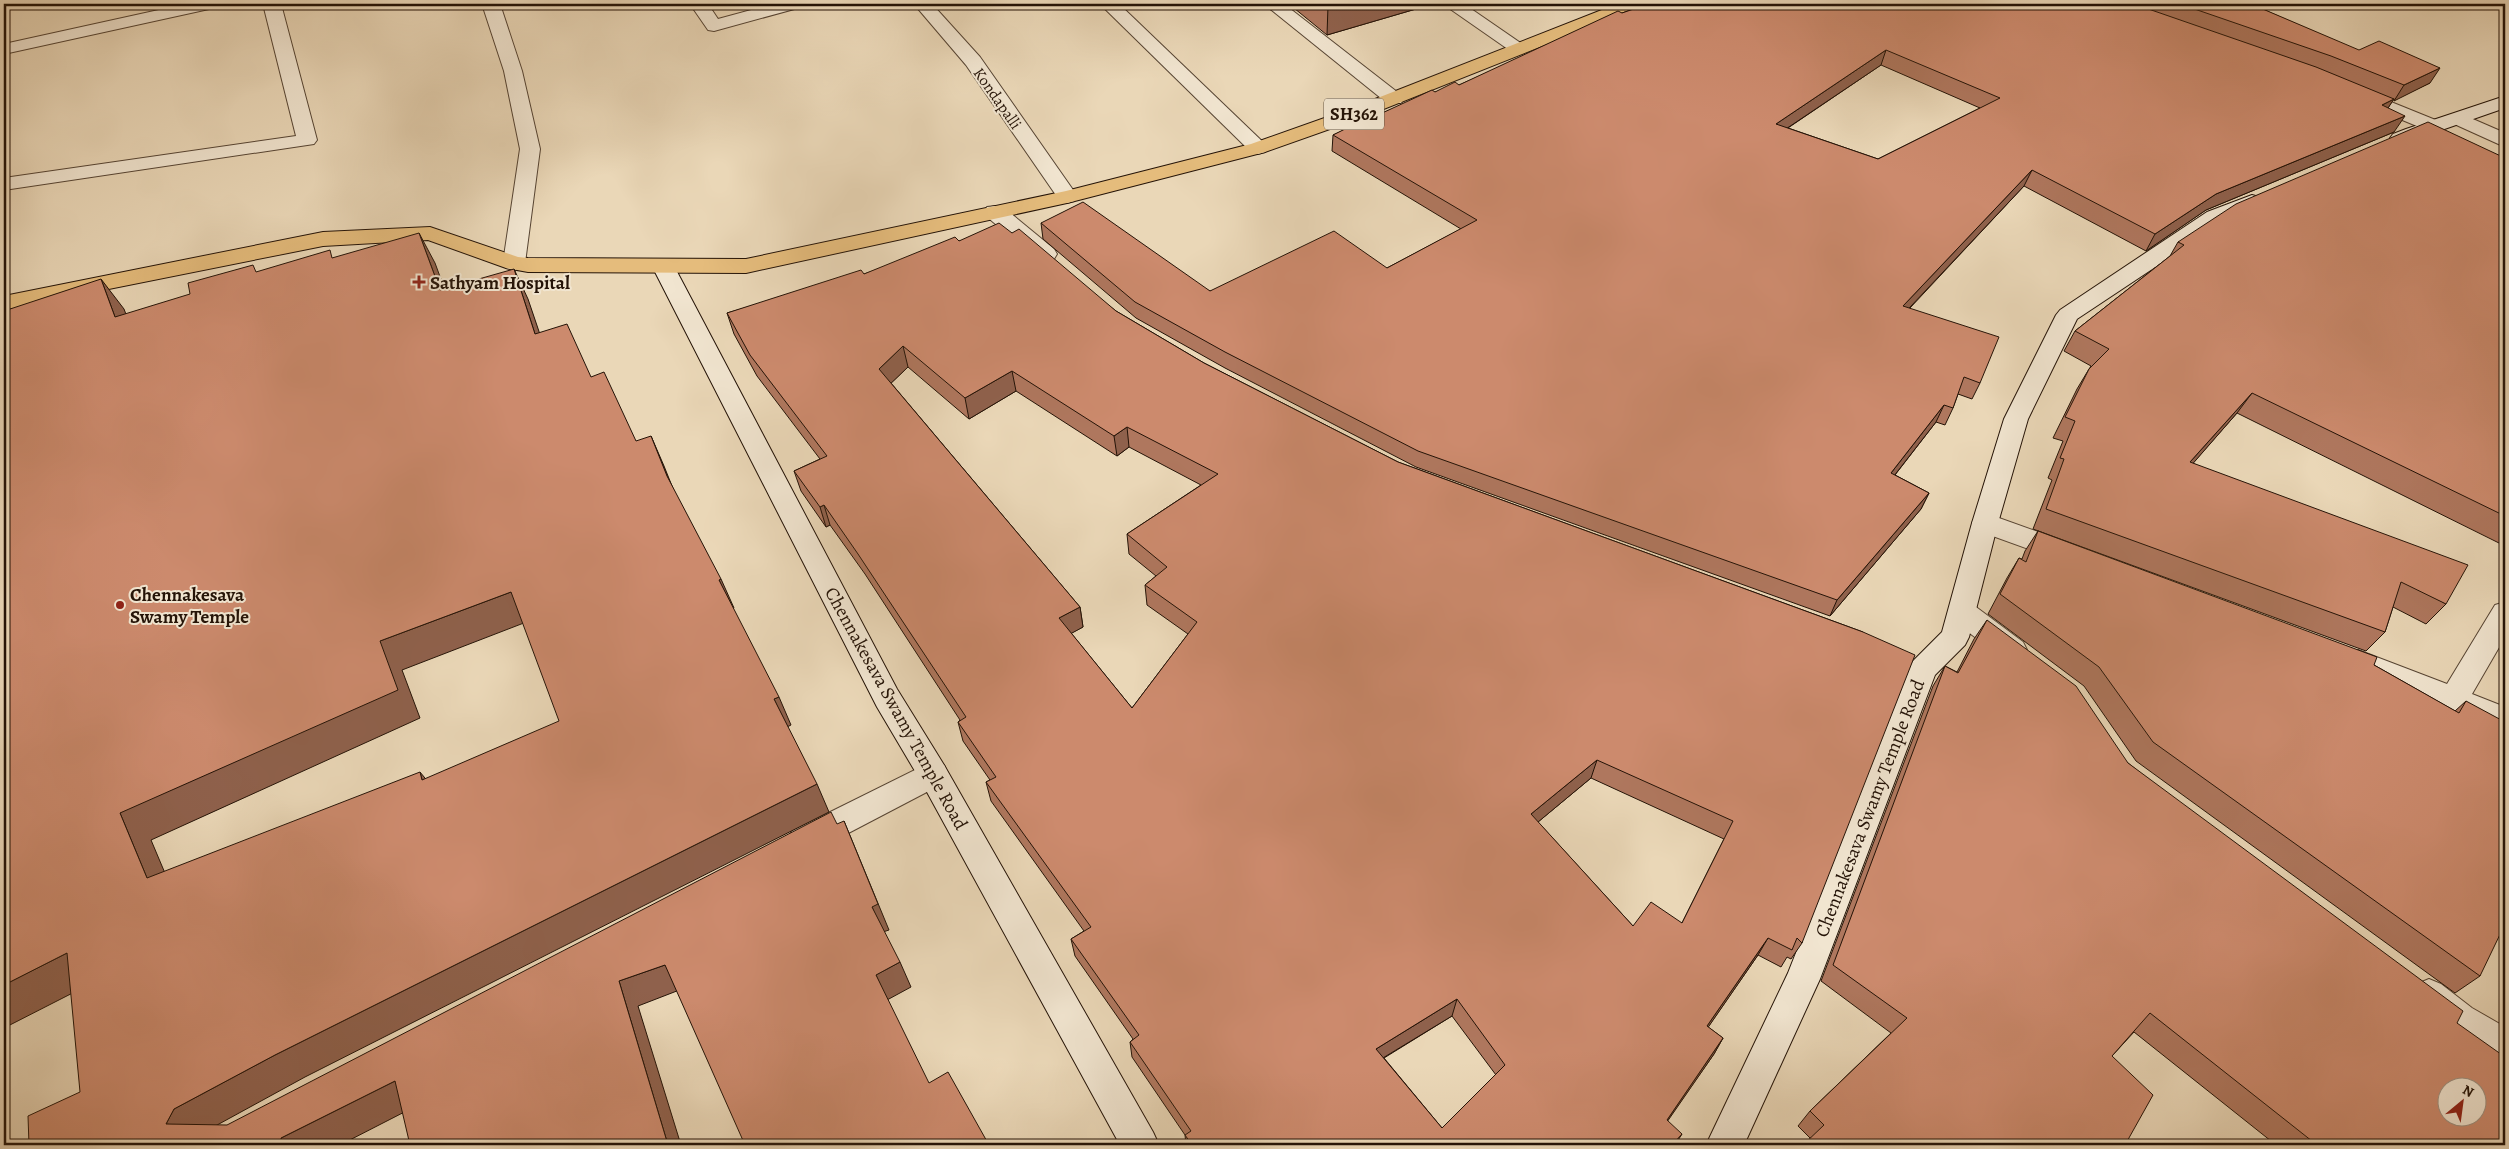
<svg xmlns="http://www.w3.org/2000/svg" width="2509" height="1149" font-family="Alegreya,serif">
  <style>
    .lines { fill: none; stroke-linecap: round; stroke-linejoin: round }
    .street-casing { stroke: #564433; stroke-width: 2 }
    .secondary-casing { stroke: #241307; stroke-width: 2 }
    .primary-casing { stroke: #241307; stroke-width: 2 }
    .street { fill: #f1e5d0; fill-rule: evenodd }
    .secondary { fill: #f1e5d0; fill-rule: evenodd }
    .primary { fill: #e5bc7c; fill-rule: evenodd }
    .wall { fill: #af775e; stroke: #241307; fill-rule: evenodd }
    .shaded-wall { fill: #8f614c; stroke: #241307 }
    .building { fill: #cc8a6d; stroke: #241307; fill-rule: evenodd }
    .poi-dot { fill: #8f2418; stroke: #f1e5d0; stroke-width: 2 }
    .labels { text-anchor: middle; stroke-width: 4; stroke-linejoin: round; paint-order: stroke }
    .far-street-label { font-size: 16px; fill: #241307; stroke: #f1e5d0 }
    .shield { fill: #f1e5d0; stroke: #625243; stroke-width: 1 }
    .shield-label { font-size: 18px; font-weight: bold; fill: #241307 }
    .poi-label { font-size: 19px; font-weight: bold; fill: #241307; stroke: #f1e5d0; text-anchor: start }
    .street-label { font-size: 19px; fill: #241307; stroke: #f1e5d0 }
  </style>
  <rect width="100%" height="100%" fill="#ead7b7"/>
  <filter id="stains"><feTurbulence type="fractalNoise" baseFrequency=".004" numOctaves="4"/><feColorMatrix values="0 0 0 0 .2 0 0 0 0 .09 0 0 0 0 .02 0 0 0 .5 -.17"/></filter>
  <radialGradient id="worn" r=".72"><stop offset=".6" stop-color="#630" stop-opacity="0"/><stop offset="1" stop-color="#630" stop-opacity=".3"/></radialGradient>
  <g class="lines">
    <defs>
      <g id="street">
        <polygon points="186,4 218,4 215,8 209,9 4,54 4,44"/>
        <polygon points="263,4 281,4 317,140 314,144 4,190 4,178 296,136"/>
        <polygon points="482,4 500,4 522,71 540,149 525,263 522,268 514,270 506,268 503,263 520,149 504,71"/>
        <polygon points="690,4 708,4 718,19 773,4 801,4 798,8 714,31 708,30"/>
        <polygon points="914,4 932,4 980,57 1078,197 1074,201 1067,203 1060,201 966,65"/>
        <polygon points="1100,4 1119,4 1265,144 1268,148 1265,152 1258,154 1251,152"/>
        <polygon points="1264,4 1284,4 1401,95 1404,99 1401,103 1387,103"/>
        <polygon points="1443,4 1464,4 1528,48 1526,52 1512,52"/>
        <polygon points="2354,87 2438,121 2441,125 2438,129 2424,129 2347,97 2344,93 2347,89"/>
        <polygon points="2459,113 2505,133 2505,147 2452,123 2449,119 2452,115"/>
        <polygon points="995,206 1003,207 1054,249 1057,254 1054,259 1046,261 1038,259 987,217 984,212 987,207"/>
        <polygon points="1985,513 2077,546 2081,553 2077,560 2067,563 1976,530 1972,523 1976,516"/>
        <polygon points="1962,601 1972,604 2023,642 2027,650 2023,658 2013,661 2003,658 1952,620 1948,612 1952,604"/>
        <polygon points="2505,602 2505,637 2472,694 2505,707 2505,732 2348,670 2344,662 2348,654 2358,650 2447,684 2495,605"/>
        <polygon points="933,761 944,765 948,774 944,783 814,851 803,855 792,851 787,841 792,831"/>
        <polygon points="2429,979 2441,984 2472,1008 2505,1027 2505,1063 2448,1032 2417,1008 2412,996 2417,984"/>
      </g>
      <g id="secondary">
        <polygon points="2505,96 2505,108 2407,142 2400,144 2393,142 2390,138 2393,134 2406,129"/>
        <polygon points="2252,195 2259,197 2263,201 2259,205 2223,222 2077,319 2028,419 1998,523 1969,637 1965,645 1935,675 1820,979 1744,1145 1706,1145 1788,973 1908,669 1913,661 1942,632 1972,523 2004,419 2056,315 2060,310 2207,212"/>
        <polygon points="663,259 671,261 674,266 897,689 944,765 1153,1132 1159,1145 1120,1145 922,783 877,707 652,266 655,261"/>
      </g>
      <polygon id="primary" points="1617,4 1641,4 1638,8 1361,118 1265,152 1067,203 746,273 528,272 506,268 428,240 323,246 4,310 4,296 323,232 430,227 518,257 528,258 746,259 1066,191 1251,144 1347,110"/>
    </defs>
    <use href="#street" class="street-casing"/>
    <use href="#secondary" class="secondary-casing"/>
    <use href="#primary" class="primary-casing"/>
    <use href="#street" class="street"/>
    <use href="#secondary" class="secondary"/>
    <use href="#primary" class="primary"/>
  </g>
  <g class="wall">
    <polygon points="1289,4 1433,4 1327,35"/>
    <path d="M1648,4H2251L2430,83L2393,100L2388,108L2394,132L2206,210L2146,251L2024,186L1910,308L1980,383L1972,399L1958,394L1953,408L1945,425L1936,422L1895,475L1929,493L1921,509L1830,616L1416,467L1225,368L1136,318L1043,239L1041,223L1210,291L1387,268L1461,229L1332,151L1333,135L1380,114L1435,92L1459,85L1622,13ZM1881,65L1980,108L1878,159L1788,128Z"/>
    <polygon points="2505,158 2505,546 2237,413 2193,463 2446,604 2426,624 2393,607 2385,632 2366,651 2033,529 2052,480 2048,478 2063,441 2053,438 2077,389 2089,369 2091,366 2064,351 2075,331 2170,256 2178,242"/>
    <path d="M1012,233L1116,311L1204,363L1398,462L1863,632L1802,943L1791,959L1787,957L1781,967L1758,955L1708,1027L1723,1038L1714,1054L1667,1121L1675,1145H1186L1185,1135L1132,1057L1130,1042L1133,1039L1075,956L1071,939L1084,931L991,801L986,782L990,780L963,741L958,722L960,720L865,574L830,525L826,527L801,491L794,471L820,459L757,376L734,334L727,313L864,274L959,241ZM908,367L969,419L1016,391L1117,456L1129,447L1201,485L1127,534L1129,554L1156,576L1145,585L1147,605L1188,634L1132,708L1071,633L1083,627L1080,607L891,383ZM1591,778L1724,839L1682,923L1633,926L1538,822ZM1452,1016L1496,1075L1442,1128L1384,1058Z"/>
    <polygon points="2038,531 2374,665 2455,711 2466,701 2480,976 2455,993 2136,761 2084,686 1988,614 2007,578 2019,558 2022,559 2025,551"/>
    <polygon points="1987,620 2128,763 2457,1023 2505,1145 2276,1145 2134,1032 2112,1056 1810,1138 1798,1126 1810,1111 1891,1033 1821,981 1933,686 1945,666 1957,672 1974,639"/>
  </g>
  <g class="shaded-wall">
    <polygon points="1335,4 1433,4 1327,35 1328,6"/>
    <polygon points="1886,50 1881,65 1771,139 1776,124"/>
    <polygon points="2440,68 2430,83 2394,101 2404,85"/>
    <polygon points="2394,99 2384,114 2382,105"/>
    <polygon points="2405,116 2394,132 2206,210 2146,251 2155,234 2216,194"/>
    <polygon points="2032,170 2024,186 1896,322 1903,306"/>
    <polygon points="419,233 435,263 456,320 440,290"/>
    <polygon points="514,269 528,299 550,364 535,334"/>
    <polygon points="101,279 124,309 138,346 115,317"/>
    <polygon points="903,346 908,367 884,390 879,369"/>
    <polygon points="1012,371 1016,391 969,419 965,398"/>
    <polygon points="2252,393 2237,413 2176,483 2190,462"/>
    <polygon points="1944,405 1936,422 1883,490 1891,473"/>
    <polygon points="1127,427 1129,447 1117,456 1114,436"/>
    <polygon points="651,436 664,466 680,506 667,476"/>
    <polygon points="1929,493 1921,509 1830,616 1837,600"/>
    <polygon points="824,505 830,525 826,527 820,507"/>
    <polygon points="721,579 734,608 732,609 719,580"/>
    <polygon points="511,592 529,621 402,670 420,718 151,840 178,904 147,878 120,813 380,641"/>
    <polygon points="1080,607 1083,627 1063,638 1059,618"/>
    <polygon points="779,697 791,725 787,727 774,699"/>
    <polygon points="1597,760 1591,778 1526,832 1531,814"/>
    <polygon points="420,772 443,800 422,780"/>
    <polygon points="817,784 829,812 305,1077 208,1130 166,1124 174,1109 275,1055"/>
    <polygon points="844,821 889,930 883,932 872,907"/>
    <polygon points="1768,938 1758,955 1698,1042 1707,1026"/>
    <polygon points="67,953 102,978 4,1028 4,985"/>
    <polygon points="900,962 911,987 887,1000 876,975"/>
    <polygon points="665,965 682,989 638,1006 681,1145 668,1145 619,981"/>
    <polygon points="1457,999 1452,1016 1373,1064 1376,1049"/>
    <polygon points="1723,1038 1714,1054 1658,1135 1667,1120"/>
    <polygon points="395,1081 422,1103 340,1145 282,1145 281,1138"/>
    <polygon points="1682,1134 1675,1145 1672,1145"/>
  </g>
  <g class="building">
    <polygon points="1326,4 1335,4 1328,6"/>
    <path d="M1648,4H2134L2316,67L2394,99L2382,105L2405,116L2216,194L2155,234L2032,170L1903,306L1999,337L1980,383L1964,377L1953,408L1944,405L1891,473L1929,493L1837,600L1418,451L1225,352L1135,302L1041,223L1083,202L1210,291L1334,231L1387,268L1477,220L1333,135L1377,113L1380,114L1432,90L1435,92L1455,82L1459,85L1618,11L1622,13ZM1886,50L2000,98L1878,159L1776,124Z"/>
    <polygon points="2180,4 2251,4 2359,50 2379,41 2440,68 2404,85 2331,56"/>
    <polygon points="2428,122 2505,158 2505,516 2252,393 2190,462 2468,565 2446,604 2401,582 2385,632 2046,509 2064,459 2060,458 2075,421 2065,417 2089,369 2109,349 2075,331 2184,245 2178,242 2236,204"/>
    <path d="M999,223L1012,233L1019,229L1116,311L1204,363L1398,462L1863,632L1915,655L1802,943L1797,938L1792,950L1768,938L1707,1026L1723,1038L1667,1120L1682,1134L1672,1145H1192L1185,1135L1191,1131L1130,1042L1139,1035L1071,939L1091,927L986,782L996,777L958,722L966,717L858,554L824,505L820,507L794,471L827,456L750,355L727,313L861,270L864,274L955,237L959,241ZM903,346L965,398L1012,371L1114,436L1127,427L1218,474L1127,534L1167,567L1145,585L1197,622L1132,708L1059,618L1080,607L879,369ZM1597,760L1733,821L1682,923L1651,902L1633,926L1531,814ZM1457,999L1505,1065L1442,1128L1376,1049Z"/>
    <path d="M419,233L440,290L514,269L535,334L567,324L591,377L604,372L636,441L651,436L667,476L721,579L719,580L779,697L774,699L817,784L275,1055L174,1109L166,1124L227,1125L831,812L837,824L844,821L878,904L872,907L900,962L876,975L929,1083L948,1072L989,1145H745L665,965L619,981L668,1145H410L395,1081L281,1138L282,1145H29L28,1116L80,1092L67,953L4,985V311L101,279L115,317L190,294L188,283L253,265L256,272L330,250L332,258ZM511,592L559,721L422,780L420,772L147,878L120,813L398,690L380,641Z"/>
    <polygon points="2038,531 2377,657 2374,665 2459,713 2466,701 2505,722 2505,924 2480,976 2153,742 2099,667 2000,594 2019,558 2026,562"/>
    <path d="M1987,620L2076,686L2128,763L2463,1011L2457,1023L2505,1057V1145H2317L2150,1013L2112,1056L2153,1095L2125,1145H1803L1824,1125L1810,1111L1907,1018L1833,965L1945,666L1958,673ZM2446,1086H2476V1116H2446Z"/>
  </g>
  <g class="poi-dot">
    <path d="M416.5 274.5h5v5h5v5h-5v5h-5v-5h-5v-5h5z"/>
    <circle cx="120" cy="605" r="5"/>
  </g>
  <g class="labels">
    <g class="far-street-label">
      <text transform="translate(998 98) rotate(55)" y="6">Kondapalli</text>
    </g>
    <rect class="shield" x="1324" y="98.5" width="60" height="31" rx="4"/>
    <g class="shield-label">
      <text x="1354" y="120">SH362</text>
    </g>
    <g class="poi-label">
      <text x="430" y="289">Sathyam Hospital</text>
      <text x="130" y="601">Chennakesava<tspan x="130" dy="22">Swamy Temple</tspan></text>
    </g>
    <g class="street-label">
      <text transform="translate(897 708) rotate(61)" y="7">Chennakesava Swamy Temple Road</text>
      <text transform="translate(1869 808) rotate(-69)" y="7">Chennakesava Swamy Temple Road</text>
    </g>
  </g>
  <rect width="2509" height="1149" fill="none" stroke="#ead7b7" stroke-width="20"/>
  <rect x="5" y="5" width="2499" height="1139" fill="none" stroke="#241307" stroke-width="2.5"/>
  <rect x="10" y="10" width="2489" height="1129" fill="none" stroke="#241307"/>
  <g transform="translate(2462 1102) rotate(29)"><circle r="24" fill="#f1e5d0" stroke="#9f9180"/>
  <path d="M0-4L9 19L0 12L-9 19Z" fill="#8f2418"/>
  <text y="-8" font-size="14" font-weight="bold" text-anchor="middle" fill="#241307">N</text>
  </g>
  <rect width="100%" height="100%" filter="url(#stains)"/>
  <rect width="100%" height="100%" fill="url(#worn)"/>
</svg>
